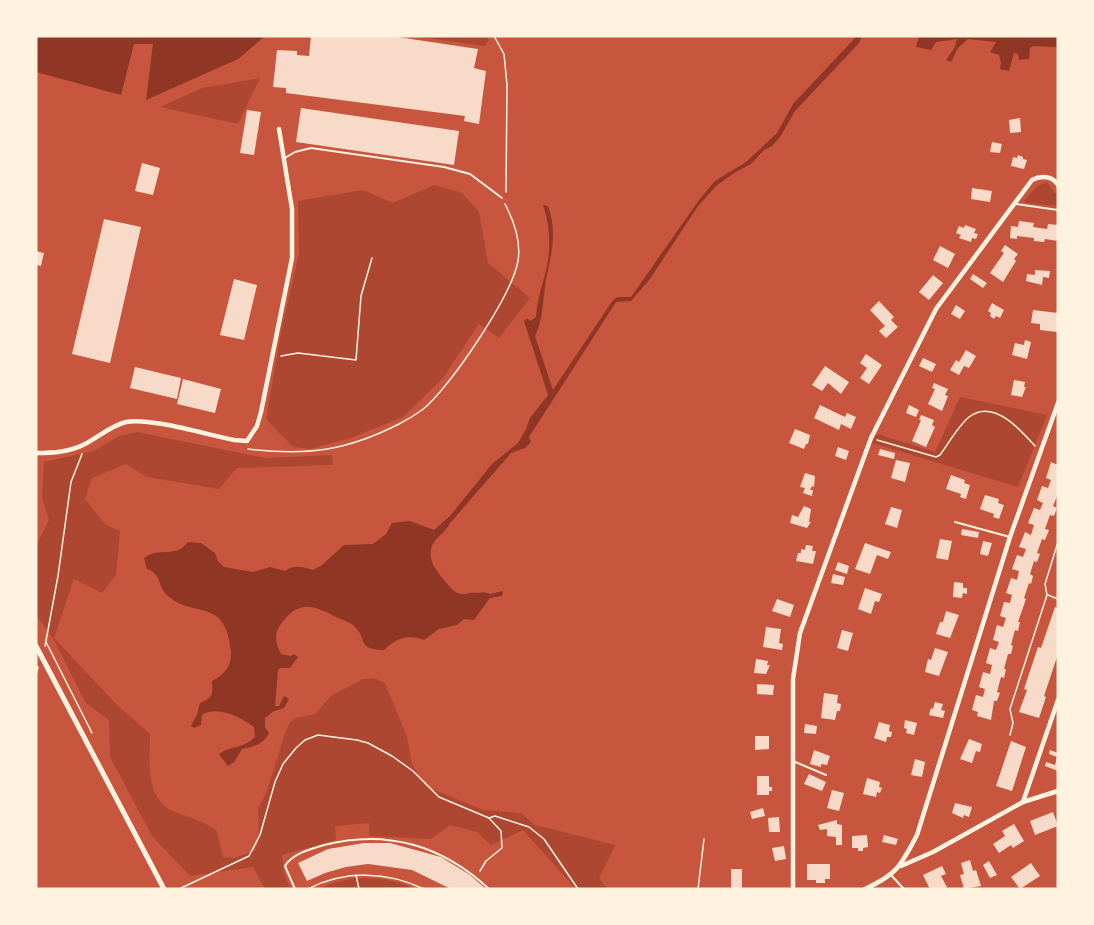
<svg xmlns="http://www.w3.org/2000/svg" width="1094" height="925" font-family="Commissioner,sans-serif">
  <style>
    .green { fill: #ae4732 }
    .water { fill: #8f3625 }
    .building { fill: #f7dbc8 }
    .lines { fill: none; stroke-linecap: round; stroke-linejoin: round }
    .path { stroke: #fff3e0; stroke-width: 1.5 }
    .service { stroke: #fff3e0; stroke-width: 2 }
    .minor { stroke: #fff3e0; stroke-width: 4.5 }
    .tertiary { stroke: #fff3e0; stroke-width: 5 }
  </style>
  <rect width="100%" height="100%" fill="#c8553d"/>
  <g class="green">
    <polygon points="412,36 485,36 489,40 485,46"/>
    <polygon points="260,78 238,124 160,107 202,88"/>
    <polygon points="1047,182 1058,197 1058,206 1026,203 1024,201 1036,187"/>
    <polygon points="434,185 462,193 479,212 488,263 530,298 499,338 479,324 443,378 403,417 351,438 310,449 293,447 266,419 281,332 299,253 298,201 363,190 393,203"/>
    <polygon points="960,397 1047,415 1018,487 872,443 877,434 935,452"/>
    <path d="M137,432L265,458L332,455L333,465L237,468L219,489L147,477L126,464L92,478L85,499L106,525L120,531L116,575L102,593L74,579L54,638L117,705L150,734C150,760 144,800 175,812C190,818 205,821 217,831L223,857L233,858L255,851L259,839L258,809L267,791L285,733L290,722L296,718L315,714L331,696L363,679L374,678L385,683L407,737L412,764L425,786L483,810L521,813L535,825L615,845L599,878L607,889H576L523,830L491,845L477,832L450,825L431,839L370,836L369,823L335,826L336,840L282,855L284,873L290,889H265L253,867L190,876L152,836L110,757L109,720L86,703L53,638L36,615V546L49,520L42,498L44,462L94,451L119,436Z"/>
    <path d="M354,878C375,878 397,879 415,889H318L333,883Z"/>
  </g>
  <g class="water">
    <polygon points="36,36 265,36 238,59 146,100 153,44 134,44 121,95 36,72"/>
    <path d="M855,36H862L859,43L795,111L780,137L772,146L764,150L751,164L734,173L716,186L698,206L650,279L631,301L616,302L529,437L531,442L525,448L511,453L450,523C445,534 433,538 431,549C429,563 436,569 443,579C452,589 455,597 470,593C475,592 478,594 483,592L490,594L503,591L502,596L490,598L474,620L464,619L457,625L439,629L424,640C408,633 395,639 384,650C355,649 369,639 354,626C350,622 342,620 338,618C313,605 299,599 281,624C273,634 276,644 281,654L290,656L294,654L298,657L290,668H280L278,670L275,706H279L284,696L289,699L284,708L274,711L265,718V727L269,733C264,744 253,747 242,749L234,762L228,766L219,754C232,745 243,749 255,737L254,727C241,717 217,705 202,715L201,725L194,728L191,726L197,715L200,703C213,698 213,694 212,681C224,675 232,666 231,652C226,596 194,619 168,596C157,587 162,573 147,569L144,558C160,546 176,559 188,542L201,543L215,553L218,561L224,567L253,572L270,567L285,571C295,564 302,567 313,570L322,565L344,545L373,544L386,534L392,523L410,521L434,530L450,516L492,464L518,443L526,429L530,418L548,395L524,321L527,318L530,321L536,317C537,299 543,284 547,266C551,246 550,225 543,205L548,206C560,239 547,263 544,295C542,310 542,322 535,336L553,390L613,300L618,297H631L699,200L715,181L746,162L777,133L793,104L854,39Z"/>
    <polygon points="919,36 1058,36 1058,47 1033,46 1030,48 1029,59 1019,60 1018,54 1014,53 1009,71 1000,69 1001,63 999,55 990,52 996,42 968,39 958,48 951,62 946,60 955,47 957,39 936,42 931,50 916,47"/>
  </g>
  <g class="building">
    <polygon points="311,36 391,36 478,49 474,68 486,71 479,124 464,121 465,116 286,93 286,88 273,87 277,50 297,51 297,55 309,56"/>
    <polygon points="301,108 459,131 454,165 296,142"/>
    <polygon points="247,110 261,112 254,155 240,153"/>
    <polygon points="1020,118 1021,132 1010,133 1009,120"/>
    <polygon points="992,142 1002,144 1000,153 990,152"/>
    <polygon points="1018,155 1023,157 1023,159 1027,160 1024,169 1011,166 1013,157 1017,158"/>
    <polygon points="142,163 160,168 153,195 135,191"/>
    <polygon points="972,188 992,191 990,202 971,199"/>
    <polygon points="104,219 141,227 110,363 72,354"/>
    <polygon points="1019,221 1034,223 1033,227 1047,229 1048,224 1058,225 1058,241 1045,239 1044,242 1034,241 1034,238 1017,236 1017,239 1010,238 1011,226 1018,227"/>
    <polygon points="965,225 976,229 974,233 978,234 976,239 972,238 971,242 959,238 961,235 956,233 959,226 964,228"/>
    <polygon points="1005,245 1018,254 1014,259 1016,261 1003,282 990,273 1004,253 1001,251"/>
    <polygon points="940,246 955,254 948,268 933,260"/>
    <polygon points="36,251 44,253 41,266 36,265"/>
    <polygon points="1035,270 1050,271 1049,278 1043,277 1042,285 1026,281 1027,274 1035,275"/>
    <polygon points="973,274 987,283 983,288 970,279"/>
    <polygon points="933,275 943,283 929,300 919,292"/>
    <polygon points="234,279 257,285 244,340 220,335"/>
    <polygon points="879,301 894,317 891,320 898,327 886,338 879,331 885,326 870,310"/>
    <polygon points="992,303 1004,310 1000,318 996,316 994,319 990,316 991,313 988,311"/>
    <polygon points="956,305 965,311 960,319 951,314"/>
    <polygon points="1033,310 1058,313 1057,332 1040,330 1040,324 1031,323"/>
    <polygon points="1025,340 1031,342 1027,359 1012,355 1015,343 1024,345"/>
    <polygon points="966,350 976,356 969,368 964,366 959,375 950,370 956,360 959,362"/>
    <polygon points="866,354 882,365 869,384 860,378 867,368 860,363"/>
    <polygon points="923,358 936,364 932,372 919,366"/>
    <polygon points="825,366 849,382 841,394 828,383 822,391 812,385"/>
    <polygon points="135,367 181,378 177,399 130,388"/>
    <polygon points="183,379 221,389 215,413 177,404"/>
    <polygon points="1014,380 1025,382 1024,387 1026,387 1022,397 1011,395"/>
    <polygon points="934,383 948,389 945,395 948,396 942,411 928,404 935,389 932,388"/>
    <polygon points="820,405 845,417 847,413 856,417 851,429 841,424 839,430 814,418"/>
    <polygon points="909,405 919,410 916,417 906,413"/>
    <polygon points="921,415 934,420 932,425 935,427 926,447 912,441 921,420 919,420"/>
    <polygon points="795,429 810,435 808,444 806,444 804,449 789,443"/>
    <polygon points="838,447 849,451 846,460 835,456"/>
    <polygon points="880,449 895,453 894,459 878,455"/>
    <polygon points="896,460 910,463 905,482 891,478"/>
    <polygon points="1051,462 1058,465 1058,494 1053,506 1057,508 1054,516 1050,515 1045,529 1049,530 1045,540 1042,539 1037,553 1040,554 1037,562 1034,561 1030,574 1033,576 1031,584 1029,583 1024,598 1026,599 1018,622 1020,622 1018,631 1015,630 1011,645 1013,646 1011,654 1008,654 1004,669 1006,669 1004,678 1001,677 997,692 1000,693 997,701 994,701 991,720 977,716 978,712 972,710 976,695 983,697 985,689 979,687 983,672 990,674 992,665 986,663 990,648 996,650 999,642 993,640 997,625 1003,627 1006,618 1000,616 1004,602 1010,603 1012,595 1006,593 1011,578 1017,580 1019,571 1012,569 1017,555 1023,557 1026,549 1019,547 1025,532 1031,535 1034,525 1028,523 1034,508 1040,510 1043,503 1037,500 1042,486 1048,488 1051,480 1046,478"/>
    <polygon points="805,473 815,476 814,487 812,486 810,490 813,490 812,496 803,493 805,488 800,487"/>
    <polygon points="951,475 965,480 964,483 970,485 966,499 960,497 961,494 946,489"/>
    <polygon points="985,495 999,499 998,503 1004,505 999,519 993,517 994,514 980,509"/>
    <polygon points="804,506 811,509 809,522 811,522 807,528 790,523 792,515 798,517"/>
    <polygon points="891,507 902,510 897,528 885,524"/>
    <polygon points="962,529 979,532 978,538 961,535"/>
    <polygon points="940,539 952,541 948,560 936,558"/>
    <polygon points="983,541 992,543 988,556 980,554"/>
    <polygon points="865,543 891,552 888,559 877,555 870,574 855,569"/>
    <polygon points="806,545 813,546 812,551 816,551 813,564 796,561 798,553 801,553 801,549 805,550"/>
    <polygon points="838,562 849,566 847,574 835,570"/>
    <polygon points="833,574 845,577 843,585 831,583"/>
    <polygon points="954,582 963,583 963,588 967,588 967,594 963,593 962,598 953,597"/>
    <polygon points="865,588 882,594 879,602 875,601 871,614 858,609"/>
    <polygon points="777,599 794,605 790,617 772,611"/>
    <polygon points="1055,607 1058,608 1058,654 1044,696 1046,697 1039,718 1019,712 1027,690 1024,689 1038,647 1041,648"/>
    <polygon points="946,611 959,615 950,638 936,634 940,622 943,622"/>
    <polygon points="766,627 781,629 779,643 783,644 782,650 763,647"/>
    <polygon points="842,630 853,633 848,651 837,648"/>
    <polygon points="935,648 948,652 939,676 925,672 928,659 931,660"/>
    <polygon points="756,659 768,661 767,665 770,665 766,674 754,673"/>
    <polygon points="757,684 774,685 773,695 757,694"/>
    <polygon points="824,693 838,695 837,703 841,704 840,711 837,711 835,720 821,718"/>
    <polygon points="935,702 943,704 941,710 945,711 943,718 929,715 931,708 933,709"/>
    <polygon points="905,720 917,723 914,735 906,733 907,729 904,728"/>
    <polygon points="879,722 890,725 889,731 892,732 891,737 887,737 886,742 874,738"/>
    <polygon points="805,724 817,726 816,734 804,733"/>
    <polygon points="755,736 769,736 769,749 755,750"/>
    <polygon points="969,739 982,744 980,752 976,751 972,763 960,759"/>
    <polygon points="1011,741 1026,747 1012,791 996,786"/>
    <polygon points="814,750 830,756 827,765 821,764 821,767 810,764"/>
    <polygon points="1050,750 1058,753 1058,771 1045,766 1046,762 1055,765 1057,757 1049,754"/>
    <polygon points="915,759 925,762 922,777 911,775"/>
    <polygon points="809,774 826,782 822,791 804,784"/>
    <polygon points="757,776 769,776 769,787 772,787 772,791 769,791 769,795 757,795"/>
    <polygon points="867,778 880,782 879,787 882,788 880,793 877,792 876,797 863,794"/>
    <polygon points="832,790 844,793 839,811 827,808"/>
    <polygon points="955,803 972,807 969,817 964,815 963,818 952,813"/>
    <polygon points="763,808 765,816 752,819 750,812"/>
    <polygon points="1053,812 1058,826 1035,835 1030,821"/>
    <polygon points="779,817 780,832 769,832 768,818"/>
    <polygon points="837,820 837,824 842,825 842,845 836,845 836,837 827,836 827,829 820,830 818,825"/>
    <polygon points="1014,824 1024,841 1013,848 1011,845 999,853 993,844 1005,836 1002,831"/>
    <polygon points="867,835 868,847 863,848 863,851 858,851 858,848 852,848 852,836"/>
    <polygon points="884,835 898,839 896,845 882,842"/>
    <polygon points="364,843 390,843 441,857 470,875 486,889 451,889 412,870 368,864 346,867 325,873 307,881 298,863 328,849"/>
    <polygon points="784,846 786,859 775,861 772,848"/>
    <polygon points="970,860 973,871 976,870 981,886 964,889 960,875 964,874 961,863"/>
    <polygon points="989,861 997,875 990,878 983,865"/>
    <polygon points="1031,863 1040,876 1020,889 1011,877"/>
    <polygon points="807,864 830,864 830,879 825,879 825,883 816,883 816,880 807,880"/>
    <polygon points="942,866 946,874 941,876 947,887 943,889 930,889 923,875"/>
    <rect x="731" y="869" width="11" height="20"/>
  </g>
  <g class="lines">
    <g class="path">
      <polyline points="494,36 504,54 507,85 506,192"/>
      <polyline points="281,356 298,353 356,360 361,296 372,258"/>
      <path d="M877,440L936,457L940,455C949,443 958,426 969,417C993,398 1021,430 1035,446"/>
      <path d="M248,449C307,456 346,451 399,424C407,420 415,415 422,410C450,388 512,295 518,261C521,242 514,221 505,204"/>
      <polyline points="1048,595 1058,599"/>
      <polyline points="46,642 92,733"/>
      <polyline points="45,646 58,576 71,482 82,454"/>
      <polyline points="36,675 38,667"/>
      <polyline points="1010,735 1013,723 1010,709 1047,595 1045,584 1058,542"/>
      <polyline points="489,818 495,816 529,827 544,839 578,889"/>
      <polyline points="356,875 359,889"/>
      <polyline points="179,889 249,856 260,835 275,782 283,764 296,748 305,740 318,735 357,740 368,743 392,756 413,771 439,797 489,818 501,831 502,848 486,861 480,871"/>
      <path d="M308,889C345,870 387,871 424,889"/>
      <polyline points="698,889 704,839"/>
    </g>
    <g class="service">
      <polyline points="283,159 295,152 311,148 444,167 470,174 502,198"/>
      <polyline points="1016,204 1058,210"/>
      <polyline points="955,522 1010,537"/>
      <polyline points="793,761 826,775"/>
      <polyline points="891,875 904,889"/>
      <path d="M295,889L285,866C292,854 310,849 324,845C386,829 442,845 489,889"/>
    </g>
    <g class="minor">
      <path d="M36,453C53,453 70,452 85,444C99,437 110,426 126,422C149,417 208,435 234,440L247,441L257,426L261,412L292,258V209L279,129"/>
      <polyline points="1023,802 1058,700"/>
      <polyline points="901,866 933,852 1023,802 1058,791"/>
      <path d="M793,889V679L800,633L871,438L936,309L1032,180C1041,175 1053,176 1058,185"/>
      <path d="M865,889C898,874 901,865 917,835L1010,537L1058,403"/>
    </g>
    <polyline class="tertiary" points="36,646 164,889"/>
  </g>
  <rect width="1094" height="925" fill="none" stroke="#fff3e0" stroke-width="75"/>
</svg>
